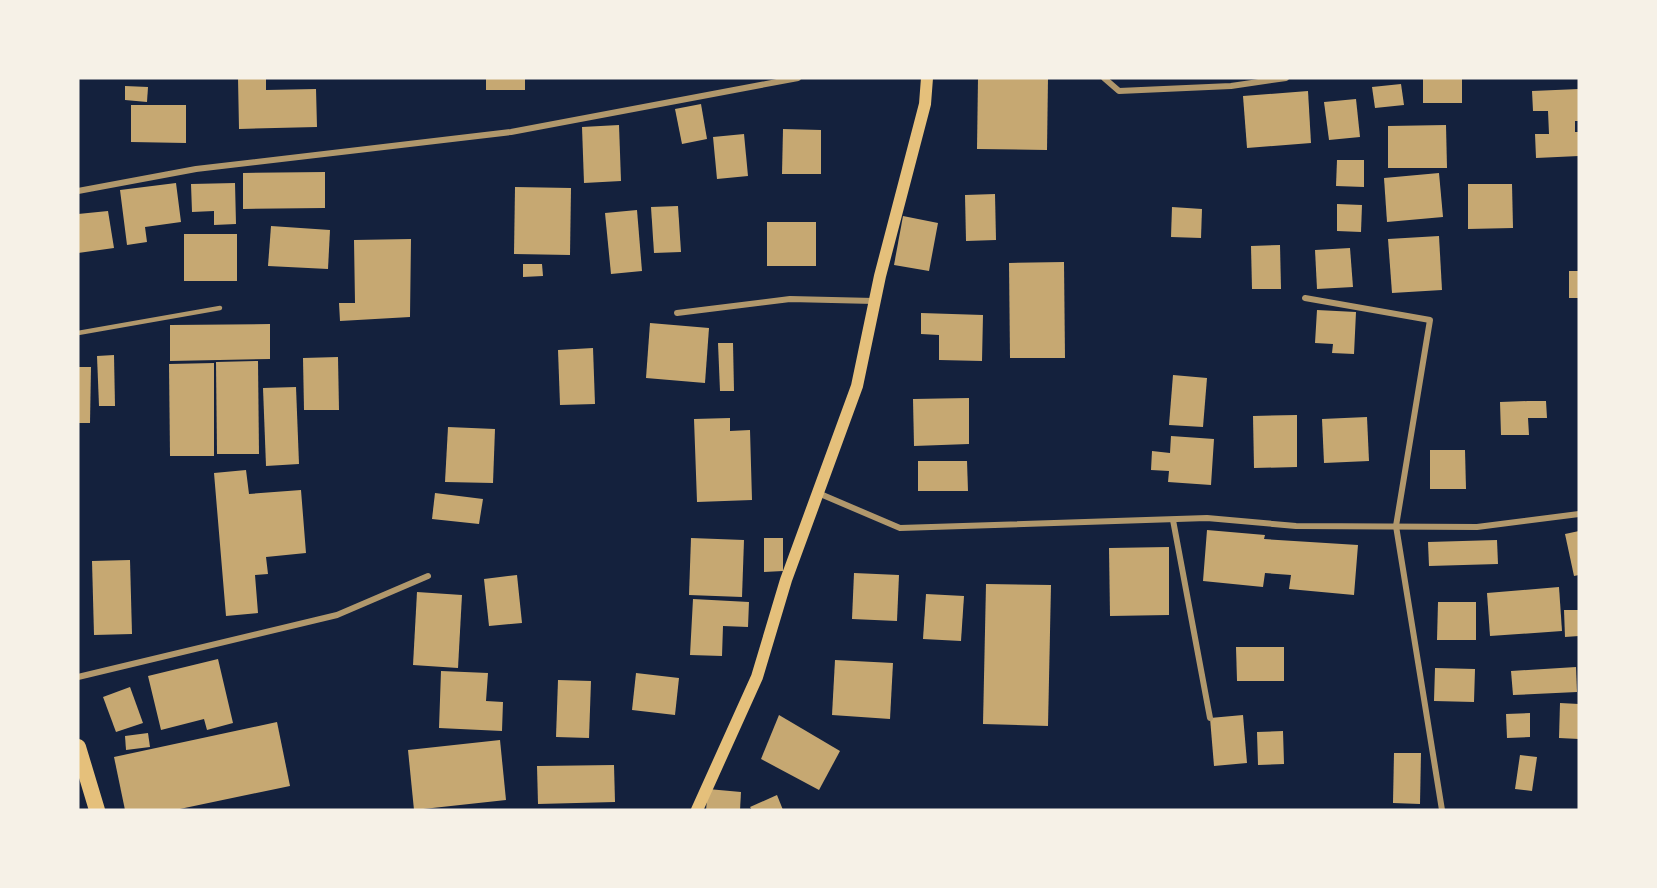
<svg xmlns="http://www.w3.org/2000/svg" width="1657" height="888" font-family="Roboto,sans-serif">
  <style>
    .building { fill: #c6a872 }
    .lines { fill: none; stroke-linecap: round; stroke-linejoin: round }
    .service { stroke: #b1986c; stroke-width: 4.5 }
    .minor { stroke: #b1986c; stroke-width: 6 }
    .secondary { stroke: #e5c07b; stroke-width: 12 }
    .trunk { stroke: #e5c07b; stroke-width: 16 }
  </style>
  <rect width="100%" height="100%" fill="#14213d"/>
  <g class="building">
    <polygon points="238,78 266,78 266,90 316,89 317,127 239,129"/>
    <rect x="486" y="78" width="39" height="12"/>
    <polygon points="978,78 1048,78 1047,150 977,149"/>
    <rect x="1423" y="78" width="39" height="25"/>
    <polygon points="1401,84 1404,105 1375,108 1372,87"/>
    <polygon points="125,86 148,87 147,102 125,100"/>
    <polygon points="1579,89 1579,121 1575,121 1575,132 1579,132 1579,156 1536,158 1535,134 1549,134 1548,111 1533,111 1532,91"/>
    <polygon points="1308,91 1311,143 1247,148 1243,96"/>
    <polygon points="1356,99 1360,137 1329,140 1324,102"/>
    <polygon points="701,104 707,139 682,144 675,109"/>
    <polygon points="131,105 186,105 186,143 131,142"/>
    <polygon points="619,125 621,181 584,183 582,127"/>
    <polygon points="1446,125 1447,168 1388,168 1388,126"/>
    <polygon points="783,129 821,130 821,174 782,174"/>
    <polygon points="744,134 748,176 717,179 713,137"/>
    <polygon points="1337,160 1364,160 1364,187 1336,186"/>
    <polygon points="325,172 325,208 243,209 243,173"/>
    <polygon points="1439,173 1443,217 1387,222 1384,178"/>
    <polygon points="176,183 181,222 145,227 147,242 127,245 120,190"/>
    <polygon points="235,183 236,224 214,225 214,211 192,212 191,184"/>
    <polygon points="1468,184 1512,184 1513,228 1468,229"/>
    <polygon points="515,187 571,188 570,255 514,254"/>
    <polygon points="995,194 996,240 966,241 965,195"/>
    <polygon points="1337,204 1362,205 1361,232 1337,231"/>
    <polygon points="678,206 681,252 654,253 651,207"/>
    <polygon points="1172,207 1202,209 1201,238 1171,237"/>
    <polygon points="637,210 642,271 611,274 605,213"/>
    <polygon points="108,211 114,248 78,253 78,214"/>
    <polygon points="903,216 938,223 929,271 894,265"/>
    <rect x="767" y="222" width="49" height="44"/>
    <polygon points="271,226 330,230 328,269 268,266"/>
    <rect x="184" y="234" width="53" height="47"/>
    <polygon points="1439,236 1442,290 1392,293 1388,239"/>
    <polygon points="411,239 410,317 340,321 339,303 355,303 354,240"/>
    <polygon points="1280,245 1281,289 1252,289 1251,246"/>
    <polygon points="1350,248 1353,287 1317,289 1315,250"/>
    <polygon points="1064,262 1065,358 1010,358 1009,263"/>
    <polygon points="523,264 542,264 543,276 523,277"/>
    <rect x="1569" y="271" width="10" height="27"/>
    <polygon points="1317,310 1356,312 1354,354 1332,353 1333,344 1315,343"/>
    <polygon points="921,313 983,315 982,361 939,360 939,335 921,334"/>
    <polygon points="650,323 709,328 705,383 646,378"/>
    <polygon points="270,324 270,359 170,361 170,325"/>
    <polygon points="718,343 733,343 734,391 720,391"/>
    <polygon points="593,348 595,404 560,405 558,350"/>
    <polygon points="114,355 115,406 99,406 97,356"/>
    <polygon points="338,357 339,410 304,410 303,358"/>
    <polygon points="258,361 259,454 217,454 216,362"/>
    <polygon points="214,363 214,456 170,456 169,364"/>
    <polygon points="78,367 91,367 90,423 78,423"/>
    <polygon points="1173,375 1207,378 1203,427 1169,425"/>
    <polygon points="296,387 299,464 266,466 263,388"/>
    <polygon points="969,398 969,444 914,446 913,399"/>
    <polygon points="1528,401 1546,401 1547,418 1528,418 1529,435 1501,435 1500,402"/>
    <polygon points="1297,415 1297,467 1254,468 1253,416"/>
    <polygon points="1367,417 1369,461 1324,463 1322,419"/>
    <polygon points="730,418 730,431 750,430 752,500 697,502 694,419"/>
    <polygon points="448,427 495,429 493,483 445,482"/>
    <polygon points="1171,436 1214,439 1211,485 1168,482 1169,471 1151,470 1152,451 1170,453"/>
    <polygon points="1430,450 1465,450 1466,489 1430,489"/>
    <polygon points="918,461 967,461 968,491 918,491"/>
    <polygon points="246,470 249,494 301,490 306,553 266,557 268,574 255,575 258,613 226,616 214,473"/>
    <polygon points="435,493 483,499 479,524 432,519"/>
    <polygon points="1207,530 1265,535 1264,539 1358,545 1354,595 1289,589 1291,575 1265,573 1263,587 1203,581"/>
    <polygon points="1579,531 1579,575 1574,576 1565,534"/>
    <polygon points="691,538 744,540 742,597 689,595"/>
    <polygon points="764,538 783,538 783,571 764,572"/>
    <polygon points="1497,540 1498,564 1429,566 1428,542"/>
    <polygon points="1169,547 1169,615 1110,616 1109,548"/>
    <polygon points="130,560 132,634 94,635 92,561"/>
    <polygon points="854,573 899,575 897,621 852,619"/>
    <polygon points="517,575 522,623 489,626 484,579"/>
    <polygon points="986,584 1051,585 1048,726 983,724"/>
    <polygon points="1559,587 1562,631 1490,636 1487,593"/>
    <polygon points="417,592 462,595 458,668 413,665"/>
    <polygon points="926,594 964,596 961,641 923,639"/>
    <polygon points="693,599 749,602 748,627 723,626 722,656 690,655"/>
    <polygon points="1438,602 1476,602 1476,640 1437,640"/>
    <polygon points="1564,610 1579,610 1579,636 1565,637"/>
    <polygon points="1236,647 1284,647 1284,681 1237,681"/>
    <polygon points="218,659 233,723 207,730 204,719 161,730 148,676"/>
    <polygon points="835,660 893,663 890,719 832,715"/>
    <polygon points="1576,667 1577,692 1513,695 1511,671"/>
    <polygon points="1435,668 1475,669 1474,702 1434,701"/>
    <polygon points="441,671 488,673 486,701 503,702 502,731 439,728"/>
    <polygon points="636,673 679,678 675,715 632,710"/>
    <polygon points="558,680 591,681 589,738 556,737"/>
    <polygon points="130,687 143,723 116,732 103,697"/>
    <polygon points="1560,703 1579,704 1579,739 1559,738"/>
    <polygon points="1530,713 1530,737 1507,738 1506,714"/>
    <polygon points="779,715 840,751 819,790 761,759"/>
    <polygon points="1243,715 1247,763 1214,766 1210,718"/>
    <polygon points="277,722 290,786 175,810 125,810 114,757"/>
    <polygon points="1283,731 1284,764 1258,765 1257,732"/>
    <polygon points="148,733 150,747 126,750 125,736"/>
    <polygon points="500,740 506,800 414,810 408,750"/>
    <polygon points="1394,753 1421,753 1420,804 1393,803"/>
    <polygon points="1520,755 1537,757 1532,791 1515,789"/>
    <polygon points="614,765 615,802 538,804 537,766"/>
    <polygon points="708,789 741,792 740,810 706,810"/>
    <polygon points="777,795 783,810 752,810 750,807"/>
  </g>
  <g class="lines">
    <polyline class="service" points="78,333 220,308"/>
    <g class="minor">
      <polyline points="1104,78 1119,91 1231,86 1286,78"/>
      <polyline points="78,191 196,169 511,132 798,78"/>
      <polyline points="1305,298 1430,320 1396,526 1442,810"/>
      <polyline points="677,313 790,299 874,301"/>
      <polyline points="818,493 900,528 1207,518 1296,526 1477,527 1579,514"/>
      <polyline points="1173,520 1210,718"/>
      <polyline points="78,677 337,615 428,576"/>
    </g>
    <polyline class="secondary" points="697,810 757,677 786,580 857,386 880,276 925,104 927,78"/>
    <polyline class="trunk" points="78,747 97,810"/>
  </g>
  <rect width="1657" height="888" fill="none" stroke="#f6f1e7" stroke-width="159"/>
</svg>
